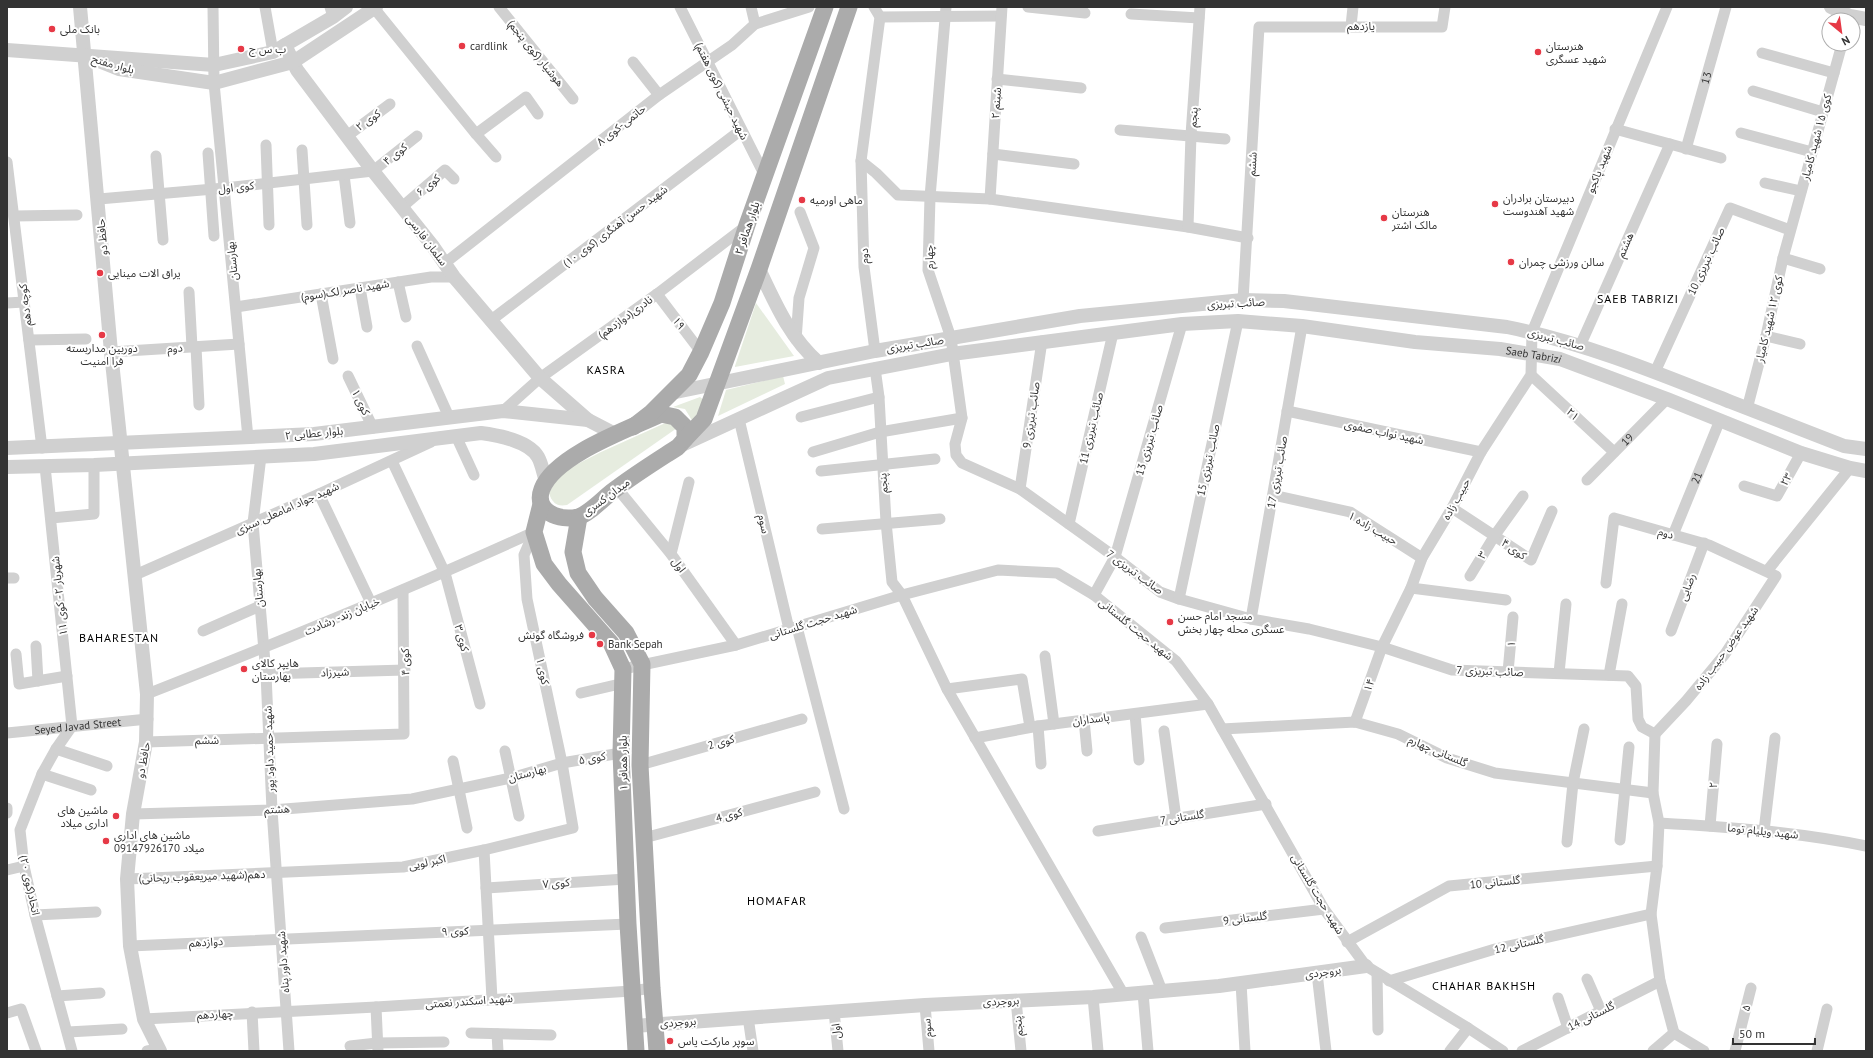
<svg xmlns="http://www.w3.org/2000/svg" width="1873" height="1058" font-family="'PT Sans','Noto Sans Arabic',sans-serif">
  <style>
    .green { fill: #e6ecdf }
    .lines { fill: none; stroke-linecap: round; stroke-linejoin: round }
    .minor { stroke: #d0d0d0; stroke-width: 11 }
    .tertiary { stroke: #d0d0d0; stroke-width: 14 }
    .primary { stroke: #ababab; stroke-width: 17 }
    .poi-dot { fill: #e63946; stroke: #fff; stroke-width: 1.5 }
    .labels { text-anchor: middle; stroke-width: 4; stroke-linejoin: round; paint-order: stroke }
    .street-label { font-size: 11px; fill: #333; stroke: #fff }
    .poi-label { font-size: 11px; fill: #333; stroke: #fff; text-anchor: start }
    .neighbourhood-label { font-size: 12px; letter-spacing: 1px; fill: #000; stroke: #fff }
  </style>
  <rect width="100%" height="100%" fill="#fff"/>
  <g class="green">
    <polygon points="756,303 794,356 735,367 735,366"/>
    <polygon points="783,376 785,384 718,416 726,390"/>
    <polygon points="700,397 705,401 693,422 685,409 673,407"/>
    <path d="M672,420L677,428L567,505C557,507 552,503 549,493L560,473L601,452Z"/>
  </g>
  <g class="lines">
    <g class="minor">
      <polyline points="213,7 214,83 248,438"/>
      <polyline points="265,7 273,52"/>
      <polyline points="330,7 333,17"/>
      <polyline points="499,7 573,99"/>
      <polyline points="680,7 765,176"/>
      <polyline points="751,7 755,24"/>
      <polyline points="874,7 880,17 861,161 864,267 875,351"/>
      <polyline points="946,7 930,197 928,270 951,338 962,418 955,444 956,455 962,463 1020,489 1115,557 1160,592 1179,599 1251,619 1309,629 1382,647 1452,670 1628,676 1636,686 1638,719 1642,727 1655,734"/>
      <polyline points="1028,7 1085,13"/>
      <polyline points="374,8 476,134 526,97 538,114"/>
      <polyline points="1131,14 1199,18"/>
      <polyline points="880,17 1001,16"/>
      <polyline points="1351,26 1353,7"/>
      <polyline points="1762,53 1834,73"/>
      <polyline points="633,62 659,95"/>
      <polyline points="997,79 1081,88"/>
      <polyline points="1753,91 1823,112"/>
      <polyline points="1615,129 1721,158"/>
      <polyline points="1120,130 1225,139"/>
      <polyline points="1741,133 1812,152"/>
      <polyline points="476,134 496,157"/>
      <polyline points="347,136 390,104"/>
      <polyline points="266,145 269,225"/>
      <path id="s1" d="M1686,149L1726,7"/>
      <polyline points="302,150 307,225"/>
      <polyline points="208,153 214,236"/>
      <polyline points="993,154 1074,164"/>
      <polyline points="156,156 163,240"/>
      <polyline points="861,161 876,173 898,195 990,199 1188,227 1248,238"/>
      <polyline points="7,162 42,448"/>
      <polyline points="344,175 350,223"/>
      <polyline points="1765,183 1801,191"/>
      <polyline points="99,199 225,188 373,171 417,136"/>
      <polyline points="990,199 1002,7"/>
      <polyline points="402,207 445,170 454,179"/>
      <polyline points="14,216 77,215"/>
      <polyline points="1188,227 1191,135 1200,7"/>
      <polyline points="1783,258 1820,269"/>
      <polyline points="445,263 659,95 732,45 755,24 809,7"/>
      <polyline points="398,282 406,317"/>
      <polyline points="360,288 367,327"/>
      <polyline points="189,292 192,347"/>
      <polyline points="321,294 333,359"/>
      <polyline points="657,294 701,352"/>
      <polyline points="1243,300 1259,27 1442,27 1445,7"/>
      <polyline points="7,303 24,302"/>
      <polyline points="236,307 431,277 454,277"/>
      <polyline points="490,321 741,130"/>
      <polyline points="1766,336 1800,344"/>
      <polyline points="29,340 86,339"/>
      <polyline points="796,340 799,298 814,248 800,212"/>
      <polyline points="417,346 449,417"/>
      <polyline points="1580,346 1670,144"/>
      <polyline points="196,347 199,405"/>
      <polyline points="111,352 239,344"/>
      <polyline points="875,368 879,397 886,522 892,582 902,595 947,689 1124,995"/>
      <polyline points="1655,372 1730,208 1790,230"/>
      <polyline points="1531,375 1614,452"/>
      <polyline points="348,376 373,428"/>
      <polyline points="1747,409 1766,336 1783,258 1842,44"/>
      <polyline points="503,411 540,378 657,294 746,226"/>
      <polyline points="1287,411 1481,452"/>
      <polyline points="801,417 879,397"/>
      <polyline points="739,419 789,629"/>
      <polyline points="456,436 474,475"/>
      <polyline points="813,452 880,432 962,418"/>
      <polyline points="261,456 253,523 266,674 272,810 289,1051"/>
      <polyline points="392,461 445,573 480,704"/>
      <polyline points="45,466 72,726 56,749 42,774 20,830 24,866 35,915 72,1051"/>
      <polyline points="821,471 935,459"/>
      <path id="s2" d="M1587,480L1667,399"/>
      <polyline points="1744,486 1777,496 1801,453"/>
      <polyline points="617,488 671,554 736,645"/>
      <polyline points="1020,489 1042,341"/>
      <polyline points="319,494 371,603"/>
      <polyline points="1273,495 1350,512 1422,558"/>
      <polyline points="1452,508 1531,560 1552,511"/>
      <polyline points="51,518 94,514 94,465"/>
      <polyline points="1069,524 1113,333"/>
      <polyline points="822,529 940,519"/>
      <path id="s3" d="M1673,535L1720,420"/>
      <polyline points="671,554 689,482"/>
      <polyline points="1767,571 1850,468"/>
      <polyline points="135,575 319,494 431,442"/>
      <polyline points="1470,576 1495,535 1523,496"/>
      <polyline points="7,578 14,578"/>
      <polyline points="1606,583 1614,518 1709,545 1776,576 1725,654 1686,701 1655,734"/>
      <polyline points="1411,588 1506,600"/>
      <polyline points="1094,595 1115,557 1182,324"/>
      <polyline points="1179,599 1238,321"/>
      <polyline points="1251,619 1302,326"/>
      <polyline points="797,627 844,809"/>
      <polyline points="203,631 260,606"/>
      <polyline points="1671,631 1704,543"/>
      <polyline points="36,646 38,681"/>
      <polyline points="16,654 19,684 67,676"/>
      <polyline points="1045,656 1054,724"/>
      <polyline points="623,669 736,645 902,595 998,570 1057,573 1094,595 1176,661 1208,704 1324,909 1366,966 1468,1028 1503,1051"/>
      <polyline points="1508,672 1513,617"/>
      <polyline points="1559,673 1566,604"/>
      <polyline points="266,674 405,670"/>
      <polyline points="1609,675 1622,604"/>
      <polyline points="947,689 1022,679 1030,727"/>
      <polyline points="581,693 624,683"/>
      <path d="M147,694C277,643 407,590 534,532"/>
      <polyline points="1135,714 1139,760"/>
      <polyline points="1084,720 1087,751"/>
      <polyline points="1355,722 1382,647 1411,588 1422,558 1452,508 1481,452 1531,375 1532,332 1667,7"/>
      <polyline points="1038,726 1041,764"/>
      <polyline points="1222,729 1355,722 1398,734 1447,758 1495,773 1653,793"/>
      <polyline points="1164,731 1176,818"/>
      <path id="s4" d="M7,733L148,719"/>
      <polyline points="1655,734 1653,793 1659,823 1657,866 1651,914 1660,981 1674,1033"/>
      <polyline points="975,738 1038,726 1208,704"/>
      <polyline points="146,742 404,734 403,590"/>
      <polyline points="56,749 107,766"/>
      <polyline points="505,751 519,816"/>
      <polyline points="453,761 467,828"/>
      <polyline points="640,765 802,719"/>
      <polyline points="42,774 91,790"/>
      <polyline points="7,808 7,813"/>
      <polyline points="133,814 272,810 412,799 511,778 562,763 621,753"/>
      <path d="M1659,823C1728,827 1798,832 1866,846"/>
      <polyline points="1710,826 1717,744"/>
      <polyline points="1098,831 1266,804"/>
      <polyline points="1764,831 1775,738"/>
      <polyline points="644,838 815,792"/>
      <polyline points="1620,840 1629,747"/>
      <polyline points="1567,842 1573,783 1584,729"/>
      <polyline points="484,850 492,999"/>
      <polyline points="7,870 24,866"/>
      <polyline points="127,879 403,867 484,850 573,828 562,763 527,599 524,555 534,532"/>
      <polyline points="486,888 626,879"/>
      <polyline points="35,915 96,912"/>
      <polyline points="1165,928 1324,909"/>
      <polyline points="1141,937 1162,991"/>
      <polyline points="1347,942 1449,886 1657,866"/>
      <polyline points="130,946 628,924"/>
      <polyline points="1317,973 1326,1051"/>
      <polyline points="1377,973 1378,1030"/>
      <polyline points="1587,979 1601,1011"/>
      <polyline points="1389,981 1495,949 1651,914"/>
      <polyline points="1241,983 1245,1051"/>
      <polyline points="1143,993 1148,1051"/>
      <polyline points="57,996 100,993"/>
      <polyline points="1093,997 1098,1051"/>
      <polyline points="1558,998 1568,1028"/>
      <polyline points="1016,1000 1021,1051"/>
      <polyline points="925,1005 929,1051"/>
      <polyline points="376,1007 378,1051"/>
      <polyline points="834,1011 838,1051"/>
      <polyline points="252,1012 254,1051"/>
      <polyline points="7,1013 21,1009 36,1051"/>
      <polyline points="748,1017 753,1051"/>
      <polyline points="144,1019 376,1007 632,991 652,988"/>
      <polyline points="68,1032 122,1029"/>
      <polyline points="471,1033 551,1035"/>
      <polyline points="1674,1033 1704,1051"/>
      <polyline points="497,1034 498,1051"/>
      <polyline points="350,1046 377,1043 444,1042"/>
      <polyline points="147,1051 159,1049"/>
      <polyline points="1450,1051 1468,1028"/>
      <polyline points="1522,1051 1660,981"/>
      <polyline points="1653,1051 1674,1033"/>
      <polyline points="1735,1051 1751,988"/>
      <polyline points="1817,1051 1827,1009"/>
    </g>
    <g class="tertiary">
      <polyline points="80,7 111,352 147,694 146,742 133,814 127,879 130,946 144,1019 160,1051"/>
      <polyline points="1831,7 1850,16 1866,19"/>
      <polyline points="285,45 297,70 373,171 432,245 454,277 540,378 588,420"/>
      <polyline points="7,50 214,65 273,52 333,17 346,7"/>
      <polyline points="99,61 119,69 214,83 293,62 376,7"/>
      <path d="M759,269C775,303 790,338 819,363"/>
      <path d="M671,393L875,351L1080,316L1243,300L1284,301L1507,327C1585,343 1658,373 1731,402C1769,417 1806,431 1844,446L1866,449"/>
      <path id="s5" d="M680,446L828,378L952,354L1182,324L1238,321L1302,326L1415,342L1500,349L1560,359L1667,399L1801,453L1850,468L1866,471"/>
      <polyline points="7,448 314,434 503,411 588,420 615,434"/>
      <path d="M7,467L94,465L314,454L481,433C497,435 529,441 538,457C542,464 543,473 546,481"/>
      <polyline points="634,1026 925,1005 1093,997 1219,986 1366,966"/>
    </g>
    <g class="primary">
      <path d="M661,414L675,417L685,427V439L678,447C658,460 637,473 617,488C606,495 591,513 578,517C560,521 533,512 542,489C555,455 629,429 661,414Z"/>
      <polyline points="633,427 651,413 689,375 701,352 722,303 747,225 825,7"/>
      <polyline points="685,439 704,419 759,269 849,7"/>
      <polyline points="541,504 534,532 544,564 559,584 611,643 623,669 621,753 628,924 636,1051"/>
      <polyline points="579,517 573,552 578,573 595,598 626,633 642,664 640,765 652,988 657,1051"/>
    </g>
  </g>
  <g class="poi-dot">
    <circle cx="52" cy="29" r="4"/>
    <circle cx="462" cy="46" r="4"/>
    <circle cx="241" cy="49" r="4"/>
    <circle cx="1538" cy="52" r="4"/>
    <circle cx="802" cy="200" r="4"/>
    <circle cx="1495" cy="204" r="4"/>
    <circle cx="1384" cy="218" r="4"/>
    <circle cx="1511" cy="262" r="4"/>
    <circle cx="100" cy="273" r="4"/>
    <circle cx="102" cy="335" r="4"/>
    <circle cx="1170" cy="622" r="4"/>
    <circle cx="592" cy="635" r="4"/>
    <circle cx="600" cy="644" r="4"/>
    <circle cx="244" cy="669" r="4"/>
    <circle cx="116" cy="816" r="4"/>
    <circle cx="106" cy="841" r="4"/>
    <circle cx="670" cy="1041" r="4"/>
  </g>
  <g class="labels">
    <g class="street-label">
      <text x="1361" y="30">یازدهم</text>
      <text transform="translate(536 53) rotate(51)" y="4">هوشیار (کوی پنجم)</text>
      <text transform="translate(113 64) rotate(16)" y="4">بلوار مفتح</text>
      <text dy="4" stroke="none"><textPath href="#s1" startOffset="74">13</textPath></text>
      <text transform="translate(722 91) rotate(64)" y="4">شهید حبشی (کوی هفتم)</text>
      <text transform="translate(996 103) rotate(-86)" y="4">شبنم ۲</text>
      <text transform="translate(1193 117) rotate(-86)" y="4">پنجم</text>
      <text transform="translate(368 120) rotate(-36)" y="4">کوی ۲</text>
      <text transform="translate(621 125) rotate(-38)" y="4">حاتمی-کوی ۸</text>
      <text transform="translate(1816 137) rotate(-75)" y="4">کوی ۱۵ شهید کامیار</text>
      <text transform="translate(395 154) rotate(-39)" y="4">کوی ۴</text>
      <text transform="translate(1252 164) rotate(-87)" y="4">ششم</text>
      <text transform="translate(1599 169) rotate(-68)" y="4">شهید پاکجو</text>
      <text transform="translate(428 185) rotate(-40)" y="4">کوی ۶</text>
      <text transform="translate(236 187) rotate(-6)" y="4">کوی اول</text>
      <text transform="translate(615 226) rotate(-37)" y="4">شهید حسن آهنگری (کوی ۱۰)</text>
      <text transform="translate(747 228) rotate(-71)" y="4">بلوار همافر ۲</text>
      <text transform="translate(102 237) rotate(-95)" y="4">حافظ دو</text>
      <text transform="translate(427 240) rotate(53)" y="4">سلمان فارسی</text>
      <text transform="translate(1625 245) rotate(-66)" y="4">هشتم</text>
      <text transform="translate(864 256) rotate(-92)" y="4">دوم</text>
      <text transform="translate(929 257) rotate(-91)" y="4">چهارم</text>
      <text transform="translate(232 261) rotate(-96)" y="4">بهارستان</text>
      <text transform="translate(1706 261) rotate(-65)" y="4">صائب تبریزی 10</text>
      <text transform="translate(345 290) rotate(-9)" y="4">شهید ناصر لک(سوم)</text>
      <text transform="translate(1236 303) rotate(-3)" y="4">صائب تبریزی</text>
      <text transform="translate(25 305) rotate(-97)" y="4">کوچه دهم</text>
      <text transform="translate(625 317) rotate(-36)" y="4">نادری(دوازدهم)</text>
      <text transform="translate(1769 319) rotate(-77)" y="4">کوی ۱۲ شهید کامیار</text>
      <text transform="translate(679 323) rotate(53)" y="4">۱۹</text>
      <text transform="translate(1556 339) rotate(15)" y="4">صائب تبریزی</text>
      <text transform="translate(915 344) rotate(-9)" y="4">صائب تبریزی</text>
      <text transform="translate(175 348) rotate(-4)" y="4">دوم</text>
      <text dy="4" stroke="none"><textPath href="#s5" startOffset="875">Saeb Tabrizi</textPath></text>
      <text transform="translate(361 402) rotate(64)" y="4">کوی ۱</text>
      <text transform="translate(1573 414) rotate(43)" y="4">۲۱</text>
      <text transform="translate(1031 415) rotate(-82)" y="4">صائب تبریزی 9</text>
      <text transform="translate(1091 428) rotate(-77)" y="4">صائب تبریزی 11</text>
      <text transform="translate(1384 432) rotate(12)" y="4">شهید نواب صفوی</text>
      <text transform="translate(314 433) rotate(-5)" y="4">بلوار عطایی ۲</text>
      <text transform="translate(1149 440) rotate(-74)" y="4">صائب تبریزی 13</text>
      <text dy="4" stroke="none"><textPath href="#s2" startOffset="57">19</textPath></text>
      <text transform="translate(1208 460) rotate(-78)" y="4">صائب تبریزی 15</text>
      <text transform="translate(1277 472) rotate(-80)" y="4">صائب تبریزی 17</text>
      <text dy="4" stroke="none"><textPath href="#s3" startOffset="62">21</textPath></text>
      <text transform="translate(1786 479) rotate(-61)" y="4">۲۳</text>
      <text transform="translate(883 483) rotate(-94)" y="4">پنجم</text>
      <text transform="translate(606 497) rotate(-36)" y="4">میدان کسری</text>
      <text transform="translate(1456 499) rotate(-61)" y="4">حبیب زاده</text>
      <text transform="translate(287 508) rotate(-24)" y="4">شهید جواد امامعلی سبزی</text>
      <text transform="translate(764 524) rotate(77)" y="4">سوم</text>
      <text transform="translate(1373 528) rotate(30)" y="4">حبیب زاده ۱</text>
      <text transform="translate(1666 533) rotate(16)" y="4">دوم</text>
      <text transform="translate(1514 549) rotate(35)" y="4">کوی ۴</text>
      <text transform="translate(1482 555) rotate(-58)" y="4">۳</text>
      <text transform="translate(679 565) rotate(54)" y="4">اول</text>
      <text transform="translate(1135 572) rotate(36)" y="4">صائب تبریزی 7</text>
      <text transform="translate(1687 587) rotate(-70)" y="4">رضایی</text>
      <text transform="translate(258 588) rotate(-95)" y="4">بهارستان</text>
      <text transform="translate(59 596) rotate(-96)" y="4">شهریار ۲ - کوی ۱۱</text>
      <text transform="translate(342 616) rotate(-23)" y="4">خیابان زند- رشادت</text>
      <text transform="translate(813 622) rotate(-17)" y="4">شهید حجت گلستانی</text>
      <text transform="translate(1136 629) rotate(39)" y="4">شهید حجت گلستانی</text>
      <text transform="translate(462 638) rotate(75)" y="4">کوی ۳</text>
      <text transform="translate(1511 644) rotate(-84)" y="4">۱</text>
      <text transform="translate(1726 648) rotate(-54)" y="4">شهید عوض حبیب زاده</text>
      <text transform="translate(405 662) rotate(-91)" y="4">کوی ۴</text>
      <text transform="translate(543 671) rotate(78)" y="4">کوی ۱</text>
      <text transform="translate(1490 671) rotate(2)" y="4">صائب تبریزی 7</text>
      <text transform="translate(335 672) rotate(-2)" y="4">شیرزاد</text>
      <text transform="translate(1369 685) rotate(-70)" y="4">۱۴</text>
      <text transform="translate(1091 719) rotate(-7)" y="4">پاسداران</text>
      <text dy="4" stroke="none"><textPath href="#s4" startOffset="71">Seyed Javad Street</textPath></text>
      <text transform="translate(207 740) rotate(-1)" y="4">ششم</text>
      <text transform="translate(721 742) rotate(-16)" y="4">کوی 2</text>
      <text transform="translate(269 749) rotate(-92)" y="4">شهید حمید داود پور</text>
      <text transform="translate(1438 751) rotate(23)" y="4">گلستانی چهارم</text>
      <text transform="translate(592 758) rotate(-10)" y="4">کوی ۵</text>
      <text transform="translate(143 760) rotate(-80)" y="4">حافظ دو</text>
      <text transform="translate(623 763) rotate(-91)" y="4">بلوار همافر ۱</text>
      <text transform="translate(527 773) rotate(-15)" y="4">بهارستان</text>
      <text transform="translate(1713 785) rotate(-85)" y="4">۲</text>
      <text transform="translate(277 809) rotate(-3)" y="4">هشتم</text>
      <text transform="translate(729 815) rotate(-15)" y="4">کوی 4</text>
      <text transform="translate(1182 817) rotate(-9)" y="4">گلستانی 7</text>
      <text transform="translate(1763 831) rotate(6)" y="4">شهید ویلیام توما</text>
      <text transform="translate(427 862) rotate(-12)" y="4">اکبر لویی</text>
      <text transform="translate(202 876) rotate(-2)" y="4">دهم(شهید میریعقوب ریحانی)</text>
      <text transform="translate(1495 882) rotate(-6)" y="4">گلستانی 10</text>
      <text transform="translate(556 883) rotate(-4)" y="4">کوی ۷</text>
      <text transform="translate(30 885) rotate(78)" y="4">اتحاد(کوی ۲۰)</text>
      <text transform="translate(1318 894) rotate(59)" y="4">شهید حجت گلستانی</text>
      <text transform="translate(1245 918) rotate(-7)" y="4">گلستانی 9</text>
      <text transform="translate(455 931) rotate(-2)" y="4">کوی ۹</text>
      <text transform="translate(206 942) rotate(-3)" y="4">دوازدهم</text>
      <text transform="translate(1519 944) rotate(-13)" y="4">گلستانی 12</text>
      <text transform="translate(283 962) rotate(-94)" y="4">شهید داور پناه</text>
      <text transform="translate(1323 972) rotate(-8)" y="4">بروجردی</text>
      <text transform="translate(469 1001) rotate(-4)" y="4">شهید اسکندر نعمتی</text>
      <text transform="translate(1001 1001) rotate(-3)" y="4">بروجردی</text>
      <text transform="translate(1746 1008) rotate(-75)" y="4">۵</text>
      <text transform="translate(215 1014) rotate(-3)" y="4">چهاردهم</text>
      <text transform="translate(1591 1016) rotate(-27)" y="4">گلستانی 14</text>
      <text transform="translate(678 1022) rotate(-4)" y="4">بروجردی</text>
      <text transform="translate(1018 1026) rotate(-96)" y="4">پنجم</text>
      <text transform="translate(927 1028) rotate(-96)" y="4">سوم</text>
      <text transform="translate(836 1031) rotate(-96)" y="4">اول</text>
    </g>
    <g class="poi-label">
      <text x="60" y="33">بانک ملی</text>
      <text x="470" y="50">cardlink</text>
      <text x="1546" y="50">هنرستان<tspan x="1546" dy="13">شهید عسگری</tspan></text>
      <text x="249" y="53">ب س ج</text>
      <text x="1503" y="202">دبیرستان برادران<tspan x="1503" dy="13">شهید آهندوست</tspan></text>
      <text x="810" y="204">ماهی اورمیه</text>
      <text x="1392" y="216">هنرستان<tspan x="1392" dy="13">مالک اشتر</tspan></text>
      <text x="1519" y="266">سالن ورزشی چمران</text>
      <text x="108" y="277">یراق الات مینایی</text>
      <text x="102" y="352" text-anchor="middle">دوربین مداربسته<tspan x="102" dy="13">فرا امنیت</tspan></text>
      <text x="1178" y="620">مسجد امام حسن<tspan x="1178" dy="13">عسگری محله چهار بخش</tspan></text>
      <text x="584" y="639" text-anchor="end">فروشگاه گونش</text>
      <text x="608" y="648">Bank Sepah</text>
      <text x="252" y="667">هایپر کالای<tspan x="252" dy="13">بهارستان</tspan></text>
      <text x="108" y="814" text-anchor="end">ماشین های<tspan x="108" dy="13">اداری میلاد</tspan></text>
      <text x="114" y="839">ماشین های اداری<tspan x="114" dy="13">میلاد 09147926170</tspan></text>
      <text x="678" y="1045">سوپر مارکت یاس</text>
    </g>
    <g class="neighbourhood-label">
      <text x="1638" y="303">SAEB TABRIZI</text>
      <text x="606" y="374">KASRA</text>
      <text x="119" y="642">BAHARESTAN</text>
      <text x="777" y="905">HOMAFAR</text>
      <text x="1484" y="990">CHAHAR BAKHSH</text>
    </g>
  </g>
  <rect width="1873" height="1058" fill="none" stroke="#333333" stroke-width="16"/>
  <g transform="translate(1841 32) rotate(151)"><circle r="19" fill="#ffffff" stroke="#adadad"/>
  <path d="M0-3L7 15L0 10L-7 15Z" fill="#e63946"/>
  <text y="-6" font-size="11" font-weight="bold" text-anchor="middle" fill="#333333">N</text>
  </g>
  <path d="M1733 1038v6h82v-6" fill="none" stroke="#333333" stroke-width="2"/>
  <text x="1739" y="1038" font-size="12" fill="#333333" stroke="#ffffff" stroke-width="3" paint-order="stroke">50 m</text>
</svg>
